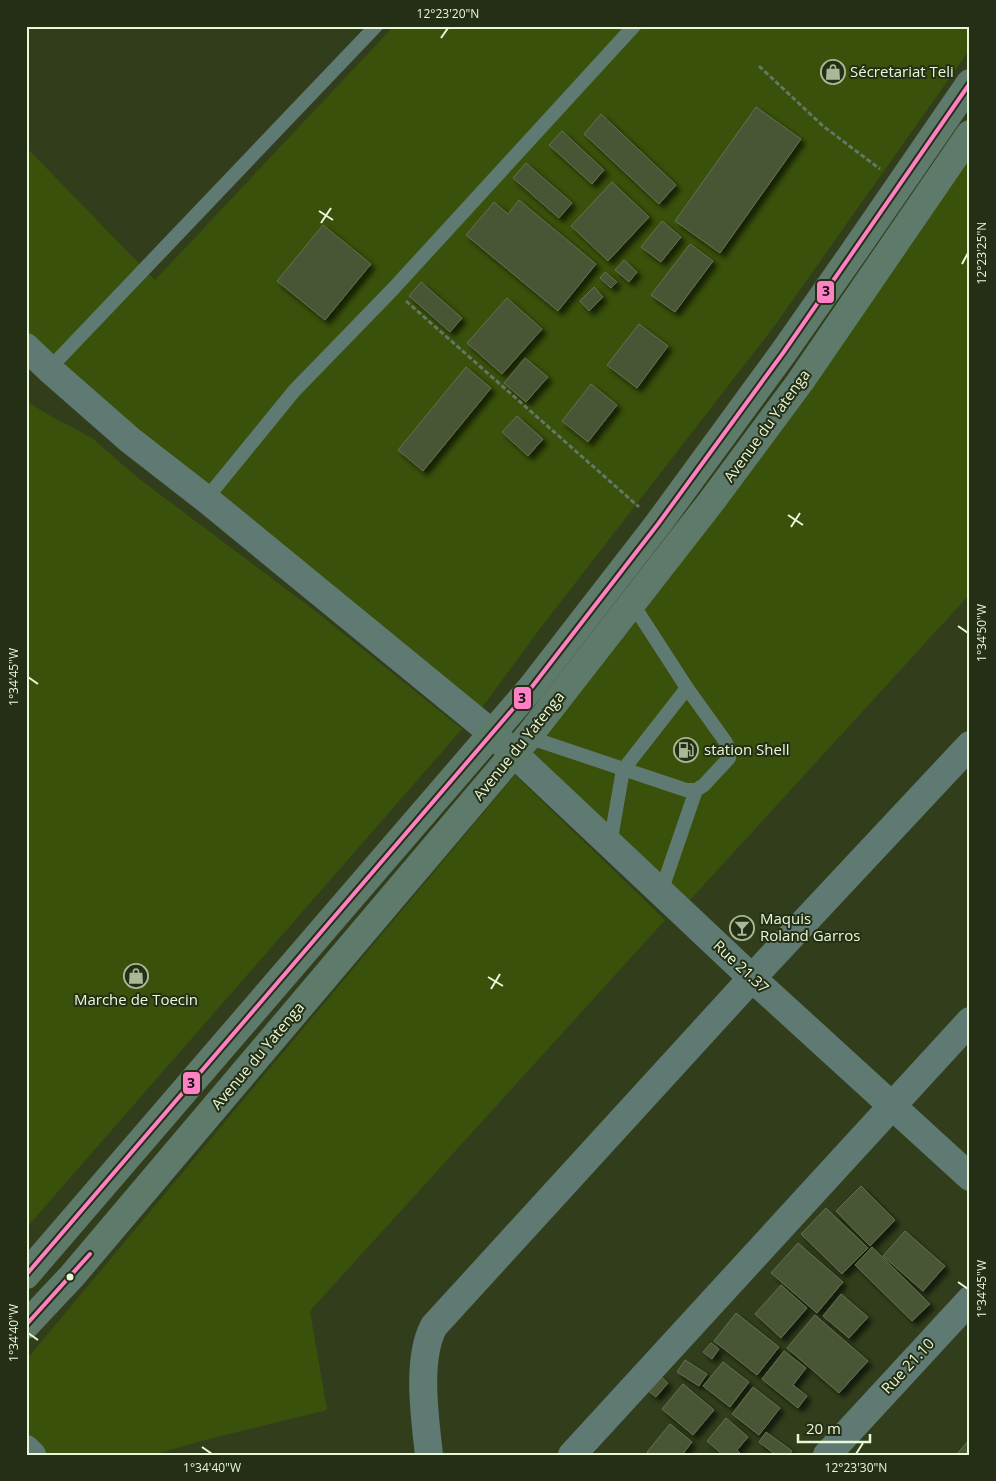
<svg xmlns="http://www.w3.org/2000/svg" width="996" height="1481" font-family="'Open Sans',sans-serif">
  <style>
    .built { fill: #39510a }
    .building { fill: #4a5634; stroke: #657053; filter: url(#shadow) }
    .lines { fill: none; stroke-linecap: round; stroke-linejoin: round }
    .path { stroke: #647666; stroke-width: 3; stroke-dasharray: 5 2.5; stroke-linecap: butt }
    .service { stroke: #5f7a73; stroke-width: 14 }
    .minor { stroke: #5f7a73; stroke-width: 28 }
    .primary { stroke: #5d7a6a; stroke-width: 28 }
    .bus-1-casing { stroke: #242f15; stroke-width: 8 }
    .bus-1 { stroke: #ff80c5; stroke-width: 4 }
    .ticks { fill: none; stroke: #e9f9d8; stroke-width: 2 }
    .bus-dot { fill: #e9f9d8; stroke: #242f15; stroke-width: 2 }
    .labels { text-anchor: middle; stroke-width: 4; stroke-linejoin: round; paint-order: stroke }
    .poi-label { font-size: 15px; fill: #e9f9d8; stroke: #242f15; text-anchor: start }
    .street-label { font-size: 15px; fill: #e9f9d8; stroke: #242f15 }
    .line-badge { stroke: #242f15; stroke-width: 2 }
    .pale-badge-label { font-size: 14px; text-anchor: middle; font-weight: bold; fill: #111 }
    .neatline { fill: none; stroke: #e9f9d8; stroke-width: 2 }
    .ticks-label { font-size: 12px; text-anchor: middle; fill: #e9f9d8 }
  </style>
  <defs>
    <filter id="shadow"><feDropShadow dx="4.5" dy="4.5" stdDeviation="2.5" flood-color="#0009"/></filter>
  </defs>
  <rect width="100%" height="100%" fill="#323e1b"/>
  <g class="built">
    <polygon points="394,26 970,26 970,49 773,328 542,626 481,709 26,357 26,147 155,280"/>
    <polygon points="970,146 970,594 690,900 530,756"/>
    <polygon points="26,401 49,415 92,438 138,478 314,610 462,729 28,1226 26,1224"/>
    <polygon points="515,775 665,920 310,1311 327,1410 209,1439 153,1455 42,1455 26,1438 26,1360"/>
  </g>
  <g class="building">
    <polygon points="756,107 801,139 720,253 675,221"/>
    <polygon points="601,114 676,185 659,204 584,134"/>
    <polygon points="562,131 604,170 592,184 549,145"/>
    <polygon points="526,163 572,203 559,218 513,178"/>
    <polygon points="612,182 649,217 608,261 571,226"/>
    <polygon points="519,200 596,264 558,311 466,235 494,202 508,214"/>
    <polygon points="662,221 681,237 661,262 641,247"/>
    <polygon points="323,225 371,264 325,320 277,281"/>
    <polygon points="690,244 713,261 675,312 651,295"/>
    <polygon points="624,260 637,272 629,282 615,270"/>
    <polygon points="605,272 617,282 611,288 600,278"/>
    <polygon points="421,282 462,318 450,332 409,296"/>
    <polygon points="594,287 603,297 589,311 580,301"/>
    <polygon points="507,298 542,329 502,374 467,343"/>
    <polygon points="639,324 668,346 637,388 607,365"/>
    <polygon points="525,358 548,377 526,402 504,383"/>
    <polygon points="466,367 491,388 423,471 398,450"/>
    <polygon points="591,384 617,405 588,442 562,421"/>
    <polygon points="517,416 543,439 528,456 502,432"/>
    <polygon points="861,1186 895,1220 870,1246 836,1211"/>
    <polygon points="826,1208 868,1248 842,1274 801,1234"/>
    <polygon points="905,1231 945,1266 923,1291 883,1256"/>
    <polygon points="798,1243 843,1282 817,1313 771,1273"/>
    <polygon points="872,1247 930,1304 912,1321 855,1265"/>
    <polygon points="781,1285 807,1308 781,1338 755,1314"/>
    <polygon points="841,1294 868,1317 849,1338 823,1316"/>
    <polygon points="736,1313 779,1347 757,1375 714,1341"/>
    <polygon points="815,1315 868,1361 839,1393 787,1348"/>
    <polygon points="711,1343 719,1349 712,1359 703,1352"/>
    <polygon points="784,1351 806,1368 793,1385 807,1396 798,1408 762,1379"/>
    <polygon points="685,1360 707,1374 699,1386 677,1372"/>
    <polygon points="723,1362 749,1382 730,1407 703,1386"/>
    <polygon points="659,1375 668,1383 656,1397 647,1390"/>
    <polygon points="683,1384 714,1410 693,1435 662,1409"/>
    <polygon points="753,1387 780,1408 759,1435 732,1414"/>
    <polygon points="726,1418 748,1437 737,1450 742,1455 723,1455 707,1441"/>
    <polygon points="670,1424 692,1442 682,1455 651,1455 647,1452"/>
    <polygon points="766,1432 792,1451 789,1455 776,1455 759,1442"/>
    <polygon points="970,1439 970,1455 956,1455"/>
  </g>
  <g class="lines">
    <g class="path">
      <polyline points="759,66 823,126 880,169"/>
      <polyline points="406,301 639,507"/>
    </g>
    <g class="service">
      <polyline points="49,369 376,26"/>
      <polyline points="206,499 294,391 393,289 634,26"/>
      <polyline points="528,737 686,790 696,790 704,785 729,758 730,751 725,741 687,688 632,603"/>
      <polyline points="610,844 623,770 687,688"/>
      <polyline points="661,892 696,790"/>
    </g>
    <g class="minor">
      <polyline points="26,347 49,369 130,440 206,499 493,734 752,978 970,1177"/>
      <polyline points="26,1449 32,1455"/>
      <path d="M429,1455C425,1418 416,1359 434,1326L752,978L970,745"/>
      <polyline points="572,1455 970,1021"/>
      <polyline points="827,1455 970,1300"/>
    </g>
    <g class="primary">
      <polyline points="26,1275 531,688 658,524 783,353 853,253 970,83"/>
      <polyline points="26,1325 72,1276 528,737 711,502 800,382 970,134"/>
    </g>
    <defs>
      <g id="bus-1">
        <polyline points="26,1275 531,688 658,524 783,353 970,83"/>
        <polyline points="26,1325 90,1254"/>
      </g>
    </defs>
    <use href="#bus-1" class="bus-1-casing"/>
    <use href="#bus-1" class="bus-1"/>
  </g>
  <path class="ticks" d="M441,38L448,28M319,211L333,220M321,223L331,208M962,264L968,253M788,515L803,525M791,527L800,513M958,626L968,633M28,677L38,684M488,977L503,986M491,989L500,974M958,1282L968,1289M28,1333L38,1340M202,1447L212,1454M856,1454L863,1443"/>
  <defs>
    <symbol id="shop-ring" viewBox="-11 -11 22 22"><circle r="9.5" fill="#242f15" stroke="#a9b896" stroke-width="1.5"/><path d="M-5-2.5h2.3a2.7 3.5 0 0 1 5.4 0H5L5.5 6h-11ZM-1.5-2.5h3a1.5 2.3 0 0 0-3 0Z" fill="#a9b896"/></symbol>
    <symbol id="fuel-ring" viewBox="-11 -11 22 22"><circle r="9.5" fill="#242f15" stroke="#a9b896" stroke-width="1.5"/><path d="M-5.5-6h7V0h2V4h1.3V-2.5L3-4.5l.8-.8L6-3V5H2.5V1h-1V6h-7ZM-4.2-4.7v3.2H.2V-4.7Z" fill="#a9b896"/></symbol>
    <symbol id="bar-ring" viewBox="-11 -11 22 22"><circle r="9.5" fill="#242f15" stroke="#a9b896" stroke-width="1.5"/><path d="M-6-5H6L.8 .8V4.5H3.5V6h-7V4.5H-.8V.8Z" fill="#a9b896"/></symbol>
  </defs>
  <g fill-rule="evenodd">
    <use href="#shop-ring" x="819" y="58" width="28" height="28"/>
    <use href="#fuel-ring" x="672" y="736" width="28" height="28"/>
    <use href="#bar-ring" x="728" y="914" width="28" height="28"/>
    <use href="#shop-ring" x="122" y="962" width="28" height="28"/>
  </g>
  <circle class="bus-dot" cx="70" cy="1277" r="4.5"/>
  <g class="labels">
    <g class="poi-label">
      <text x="850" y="77">Sécretariat Teli</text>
      <text x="704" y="755">station Shell</text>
      <text x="760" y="924">Maquis<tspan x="760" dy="17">Roland Garros</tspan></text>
      <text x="136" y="1005" text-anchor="middle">Marche de Toecin</text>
    </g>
    <g class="street-label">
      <text transform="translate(767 426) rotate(-54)" y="5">Avenue du Yatenga</text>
      <text transform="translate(519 746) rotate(-51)" y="5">Avenue du Yatenga</text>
      <text transform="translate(741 967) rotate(43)" y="5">Rue 21.37</text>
      <text transform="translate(258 1056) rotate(-50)" y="5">Avenue du Yatenga</text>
      <text transform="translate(908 1366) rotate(-47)" y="5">Rue 21.10</text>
    </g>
  </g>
  <g class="line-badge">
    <rect x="816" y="280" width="19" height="24" rx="5" fill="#ff80c5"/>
    <rect x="513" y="686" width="19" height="24" rx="5" fill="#ff80c5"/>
    <rect x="182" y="1071" width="19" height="24" rx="5" fill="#ff80c5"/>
  </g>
  <g class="pale-badge-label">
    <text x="826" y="296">3</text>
    <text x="522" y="703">3</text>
    <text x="191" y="1088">3</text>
  </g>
  <rect width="996" height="1481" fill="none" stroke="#242f15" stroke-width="55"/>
  <path d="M798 1434v8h72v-8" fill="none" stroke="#e9f9d8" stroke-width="2.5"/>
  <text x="806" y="1434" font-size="15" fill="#e9f9d8" stroke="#242f15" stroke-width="4" paint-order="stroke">20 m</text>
  <rect x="28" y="28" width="940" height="1426" class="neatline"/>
  <g class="ticks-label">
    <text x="448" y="18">12°23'20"N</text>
    <text transform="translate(982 253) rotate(-90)" y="4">12°23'25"N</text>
    <text transform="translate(982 633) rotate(-90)" y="4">1°34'50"W</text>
    <text transform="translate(14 677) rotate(-90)" y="4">1°34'45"W</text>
    <text transform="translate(982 1289) rotate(-90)" y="4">1°34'45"W</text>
    <text transform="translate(14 1333) rotate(-90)" y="4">1°34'40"W</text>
    <text x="212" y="1472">1°34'40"W</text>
    <text x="856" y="1472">12°23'30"N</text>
  </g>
</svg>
